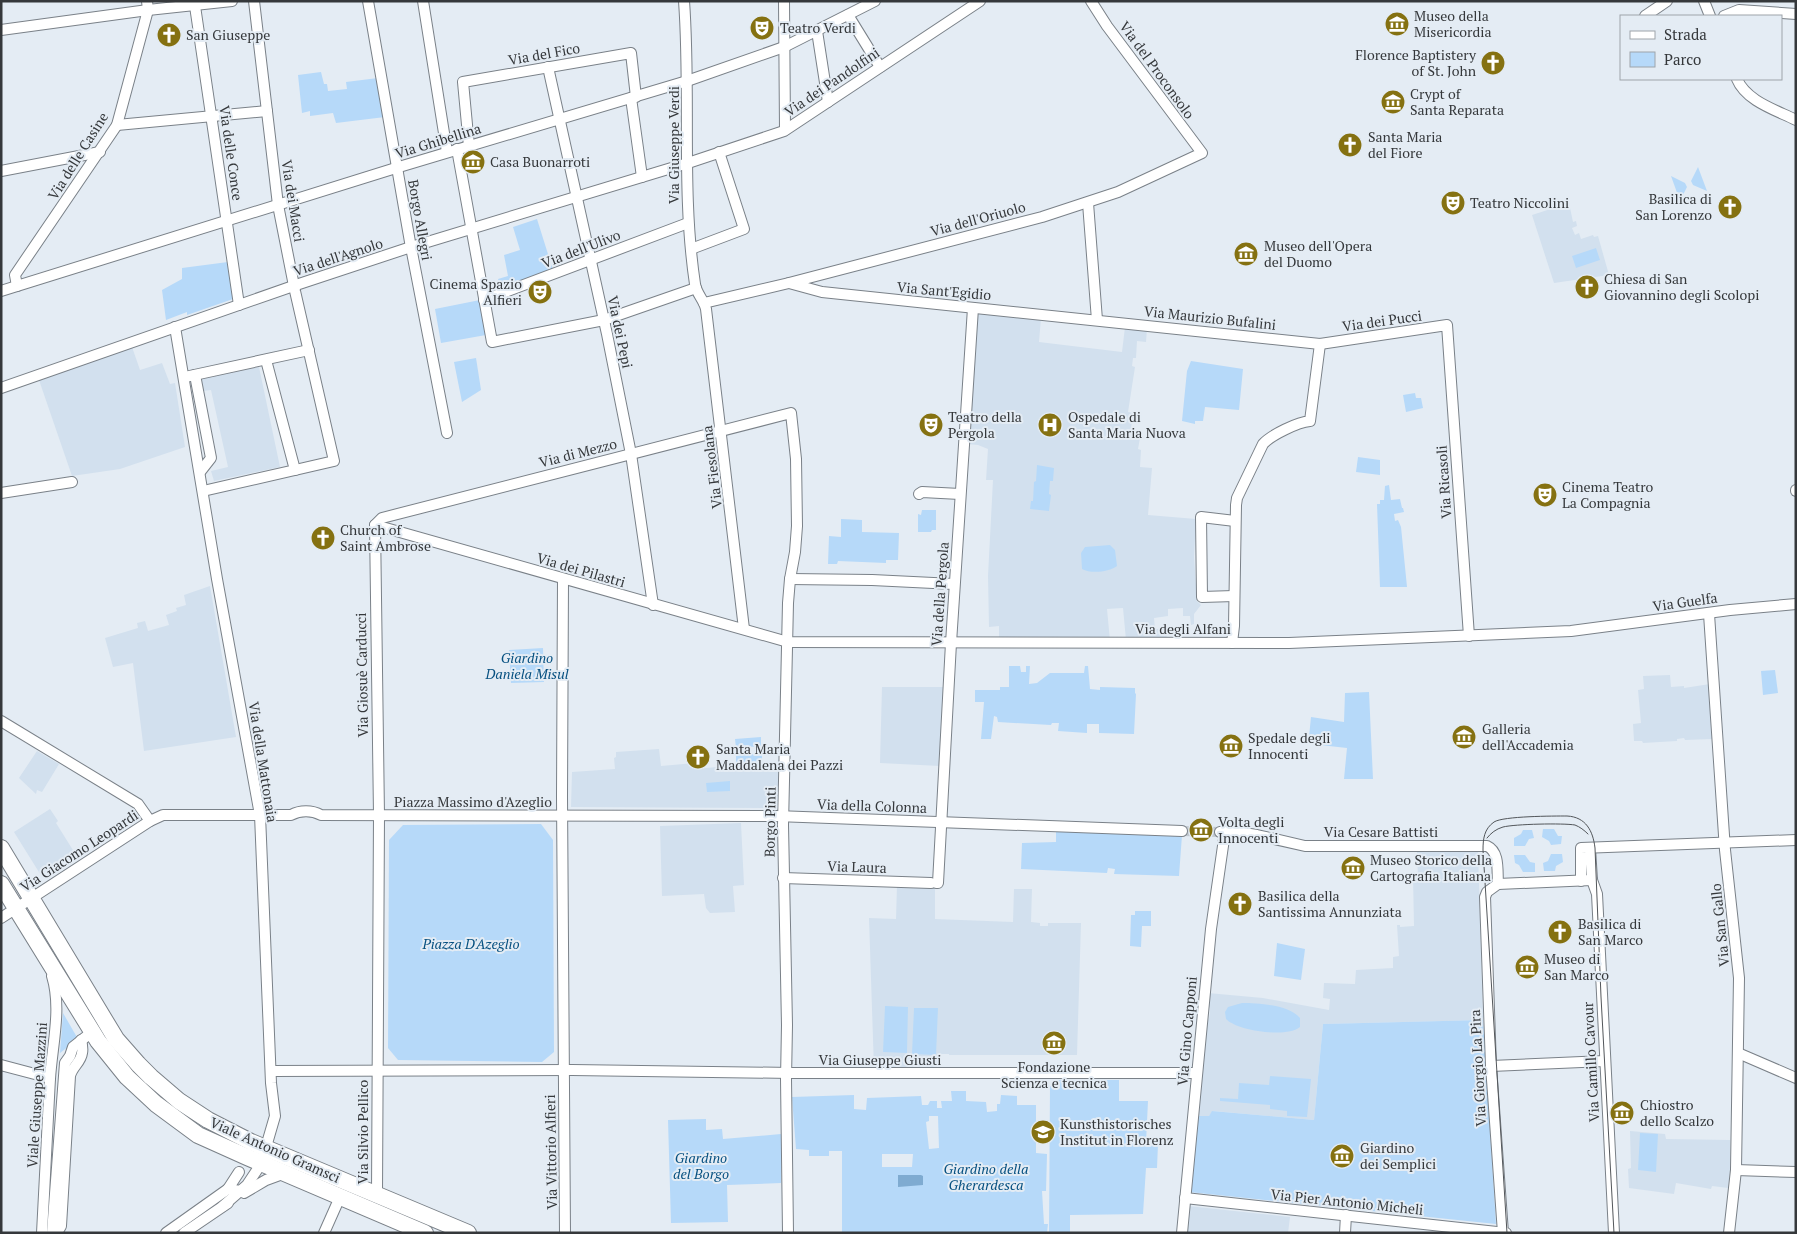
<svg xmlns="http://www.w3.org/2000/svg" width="1797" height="1234" font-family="'PT Serif',serif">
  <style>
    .built { fill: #d2e0ee }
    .green { fill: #b6d9f9; fill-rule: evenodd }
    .water { fill: #7fabd1 }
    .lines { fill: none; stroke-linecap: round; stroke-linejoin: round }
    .street-tunnel { stroke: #c1c8cf; stroke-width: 10; stroke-dasharray: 10 5; stroke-linecap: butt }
    .street-casing { stroke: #7a8188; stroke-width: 12 }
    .primary-casing { stroke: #7a8188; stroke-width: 18 }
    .street { stroke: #fff; stroke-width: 10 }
    .primary { stroke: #fff; stroke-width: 16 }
    .tram { stroke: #52565a; stroke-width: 1 }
    .labels { text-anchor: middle; stroke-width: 4; stroke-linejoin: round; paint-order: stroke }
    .poi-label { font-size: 14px; fill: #35383b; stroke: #e4ecf4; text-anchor: start }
    .street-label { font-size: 14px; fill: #35383b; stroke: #e4ecf4 }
    .park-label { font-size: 14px; font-style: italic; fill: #065080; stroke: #e4ecf4 }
  </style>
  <rect width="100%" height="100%" fill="#e4ecf4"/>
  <g class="built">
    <polygon points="1569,203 1573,222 1576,221 1577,226 1572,228 1575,235 1579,233 1581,239 1593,235 1594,237 1598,236 1609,275 1554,283 1532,215"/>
    <polygon points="976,312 1041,318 1039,342 1122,352 1125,327 1147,329 1146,342 1137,341 1136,358 1133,358 1132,366 1135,367 1128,412 1133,413 1130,437 1140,438 1138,449 1141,450 1140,467 1152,468 1148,515 1196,519 1194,557 1197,600 1196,600 1201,605 1194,614 1194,624 1191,625 1190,616 1183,616 1183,608 1168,609 1168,616 1154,618 1155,629 1166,629 1167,640 1126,640 1123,608 1107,609 1110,641 999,638 999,626 989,627 988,576 993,480 986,480 988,449 978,445 967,444"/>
    <polygon points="132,347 140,370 162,363 170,384 175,383 185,447 120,469 72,476 39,380"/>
    <polygon points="259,367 280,467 214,481 211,471 228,467 211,390 203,391 201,379"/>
    <polygon points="210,586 236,737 144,751 133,663 113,667 105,638 138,628 137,623 145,621 148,631 169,625 166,615 177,611 176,608 186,605 184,595"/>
    <polygon points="1670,675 1671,687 1684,686 1684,688 1710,684 1712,739 1685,740 1684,738 1677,739 1677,741 1643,743 1642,741 1634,741 1633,724 1641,723 1638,690 1644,689 1643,676"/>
    <polygon points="882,687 943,687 940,766 880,763"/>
    <polygon points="659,749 661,766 695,763 695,769 729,766 729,771 781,768 780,808 571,807 572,772 615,769 614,758 616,757 616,752"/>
    <polygon points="37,751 59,764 42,792 37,790 36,794 19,778"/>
    <polygon points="50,809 58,821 56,823 76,855 42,877 14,832"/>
    <polygon points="741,823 744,885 733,886 735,912 710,913 706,908 704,894 662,896 660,826"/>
    <polygon points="1478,850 1483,1020 1323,1024 1314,1120 1213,1111 1209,1116 1197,1116 1205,1023 1209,1019 1210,1012 1210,1008 1207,1002 1208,993 1263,998 1329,1010 1330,999 1323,998 1324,983 1355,984 1356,970 1393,968 1393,957 1399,956 1397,925 1400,925 1400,927 1414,926 1413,877 1418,877 1417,852"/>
    <polygon points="897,885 935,886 935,919 1013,922 1014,889 1032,889 1031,922 1040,923 1040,926 1048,926 1048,923 1081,923 1077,1055 949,1055 949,1054 938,1054 937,1068 874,1069 869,918 896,919"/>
    <polygon points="1630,1131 1665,1134 1666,1139 1730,1140 1730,1172 1728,1188 1712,1186 1711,1189 1676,1183 1674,1194 1629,1188 1628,1169 1631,1168"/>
    <polygon points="1188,1206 1290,1217 1288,1233 1186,1233"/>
  </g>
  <g class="green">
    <polygon points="321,72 324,84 327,84 328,91 347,89 346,82 378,78 385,117 336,123 333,113 310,116 310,111 302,113 298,75"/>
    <polygon points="1698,167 1707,191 1693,185 1691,181"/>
    <polygon points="1671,176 1685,183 1687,187 1680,201"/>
    <polygon points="537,219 553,270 489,295 486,282 494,280 495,283 499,282 498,279 508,276 504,255 520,250 513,227"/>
    <polygon points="1596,248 1600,260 1576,268 1572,256"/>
    <polygon points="228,262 233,299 187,315 187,312 166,320 162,290 182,279 182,268"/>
    <polygon points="480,300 486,335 441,343 435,309"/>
    <polygon points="476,358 481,390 462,402 454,362"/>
    <polygon points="1191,361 1243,369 1239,410 1205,407 1203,421 1195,421 1195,424 1182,421 1187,371"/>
    <polygon points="1415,393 1416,398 1421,398 1423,408 1406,412 1403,395"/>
    <polygon points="1358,457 1380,460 1380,475 1356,472"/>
    <polygon points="1037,465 1054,468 1053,481 1050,481 1049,494 1051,495 1049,511 1030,509 1031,501 1033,501 1034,482 1036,481"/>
    <polygon points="1389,485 1391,500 1400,499 1402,508 1403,508 1404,512 1394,514 1395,521 1398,520 1401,527 1407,587 1380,587 1377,504 1380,504 1380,500 1384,500 1385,486"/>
    <polygon points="922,510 936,510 936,530 932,530 931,532 918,532 918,514 921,515"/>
    <polygon points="841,519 862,520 862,532 899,533 898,560 886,560 886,563 838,561 837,564 828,564 829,536 841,537"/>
    <path d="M1110,545L1115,550L1117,566C1109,572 1091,574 1082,569L1081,553L1085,547Z"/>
    <polygon points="543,648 544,682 511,683 509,650"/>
    <polygon points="1009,666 1020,666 1021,672 1026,672 1026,666 1030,666 1029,684 1037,683 1050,673 1084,673 1085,666 1088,666 1090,689 1100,690 1100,687 1135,688 1135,693 1136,694 1134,734 1099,733 1099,724 1087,724 1087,733 1058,731 1059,723 1052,723 1051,725 998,722 997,717 994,716 991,739 981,739 984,702 975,702 975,690 1000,690 1000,687 1009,687"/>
    <polygon points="1775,670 1778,693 1763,695 1761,671"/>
    <polygon points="1369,692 1373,779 1344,779 1347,748 1320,745 1321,738 1309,737 1311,717 1344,722 1345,693"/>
    <polygon points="761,737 761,746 736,748 735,739"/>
    <polygon points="762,753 762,762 736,764 736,755"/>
    <polygon points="730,781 730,791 707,792 706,783"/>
    <polygon points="541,824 553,840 554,1052 542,1062 398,1060 388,1048 389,840 403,825"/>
    <polygon points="1543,829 1554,829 1558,836 1562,836 1561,844 1551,845 1549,841 1542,837"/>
    <polygon points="1523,830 1532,830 1534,838 1529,839 1525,846 1514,846 1514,838 1521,834"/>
    <polygon points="1056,831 1182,835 1179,876 1114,874 1115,869 1108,868 1107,873 1021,869 1022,843 1056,842"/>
    <polygon points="1551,854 1562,854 1563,862 1556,866 1555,871 1544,871 1543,863 1548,861"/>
    <polygon points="1514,855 1525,855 1530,862 1535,863 1535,872 1523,872 1519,865 1515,863"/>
    <polygon points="1135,911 1151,911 1151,926 1142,926 1141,947 1130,946 1131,915 1135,915"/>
    <polygon points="1277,943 1305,949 1301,980 1274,976"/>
    <path d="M1242,1003C1258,1003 1289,1005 1300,1018V1027C1287,1038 1237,1031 1226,1019L1225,1012L1228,1007Z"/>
    <polygon points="885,1006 908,1007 907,1053 883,1052"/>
    <polygon points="914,1008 938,1008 936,1055 912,1054"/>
    <polygon points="63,1013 78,1039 60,1053"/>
    <polygon points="1483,1020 1496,1224 1189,1192 1197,1116 1209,1116 1212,1111 1314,1120 1323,1024"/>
    <polygon points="1270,1076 1311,1079 1307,1117 1287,1116 1287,1111 1270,1109 1270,1105 1220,1101 1220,1098 1238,1099 1239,1083 1269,1085"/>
    <polygon points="1057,1080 1119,1080 1119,1101 1148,1101 1146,1143 1158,1144 1157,1168 1146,1168 1143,1214 1070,1215 1070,1233 1049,1233 1050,1086 1057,1085"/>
    <path d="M951,1091H966V1101L986,1102L987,1112L997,1111V1104H1000L1001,1095L1017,1096V1105H1036V1153L1047,1154L1046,1191H1042L1044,1224H1048L1047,1233H842V1151H829V1156H809V1150L796,1149L792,1097L854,1095V1109L866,1110L867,1098L921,1096L922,1105H928L930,1101H937V1108H942L941,1101H952ZM929,1116H938L939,1148L929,1149L926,1122L929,1121ZM882,1154H913L912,1167H882Z"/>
    <polygon points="706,1119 706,1130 722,1129 723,1139 781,1134 781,1183 727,1185 728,1222 671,1223 668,1120"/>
    <polygon points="1640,1133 1658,1134 1656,1172 1638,1170"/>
  </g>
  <polygon class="water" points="898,1175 921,1175 923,1176 923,1185 898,1187"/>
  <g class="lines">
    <polyline class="street-tunnel" points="1182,831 1219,832"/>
    <defs>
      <g id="street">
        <polyline points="254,1 278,205 295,291 334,461 295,470"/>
        <polyline points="368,1 410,242 447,433"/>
        <polyline points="423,1 447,152"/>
        <path d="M684,1C691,95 681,191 695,284C696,293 704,300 706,309L744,629"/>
        <polyline points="784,1 785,130"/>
        <polyline points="1704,1 1710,16"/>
        <polyline points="195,6 239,305"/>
        <polyline points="848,15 880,67"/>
        <polyline points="1645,16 1667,1"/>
        <polyline points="1724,16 1739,10 1796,14"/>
        <polyline points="1,30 148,10 232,1"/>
        <polyline points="817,31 828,102"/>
        <polyline points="548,67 607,334 631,454 653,605"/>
        <path d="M1737,79C1746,101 1776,110 1796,120"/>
        <polyline points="631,98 642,177"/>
        <polyline points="117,125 267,111"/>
        <polyline points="469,146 463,82 631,53 636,97"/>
        <polyline points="457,149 492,342 604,320 696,288"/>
        <polyline points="1,171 100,152"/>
        <polyline points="1088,203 1097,320"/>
        <polyline points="691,249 744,229 719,152"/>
        <polyline points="789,283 822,292 1320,344 1447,325 1469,636"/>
        <polyline points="17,286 15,275 117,125 148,10 147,1"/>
        <polyline points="1,291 399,167 687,81 784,47 875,1"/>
        <polyline points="484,300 688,223"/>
        <polyline points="704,303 789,283 1042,217 1118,192 1202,153 1107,26 1091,1"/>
        <polyline points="175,327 217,579 260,815 271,1083 275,1116 261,1164 247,1185 223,1206"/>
        <polyline points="195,375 211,458 200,472"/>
        <polyline points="185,377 309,350"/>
        <polyline points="1,388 299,284 411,247 688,163 784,131 980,1"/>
        <polyline points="1796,490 1796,491"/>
        <polyline points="203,491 295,470 266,360"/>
        <polyline points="1,493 72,482"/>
        <polyline points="919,494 922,492 960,494"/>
        <polyline points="375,525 382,518 791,413 796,459 797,526 795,552 790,579 788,603 783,825 787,1025 786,1079 788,1233"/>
        <polyline points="563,579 562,797 565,1233"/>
        <polyline points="790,579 872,580 954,584"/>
        <polyline points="1234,596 1202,597 1201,517 1235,521"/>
        <polyline points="1709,614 1725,850 1739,978 1736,1170 1729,1233"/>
        <path d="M1232,643L1234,626L1236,505L1237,498L1263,444C1271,435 1298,422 1310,421L1320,344"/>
        <polyline points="1,721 138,804 150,821"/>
        <path d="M1220,832L1230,831L1257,835L1305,846H1487C1500,852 1497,871 1498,884"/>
        <polyline points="1590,848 1592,880 1597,894 1614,1233"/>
        <polyline points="783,878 931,883"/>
        <polyline points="1581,881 1581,848 1796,840"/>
        <polyline points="936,883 938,883 951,643 973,308"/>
        <path d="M1,918L150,821L163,815H291C300,810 312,810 321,815L776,816L1182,831"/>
        <polyline points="1738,1053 1796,1078"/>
        <polyline points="1,1065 50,1078"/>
        <polyline points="1491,1066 1605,1061"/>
        <polyline points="271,1071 572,1070 791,1073 1197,1073"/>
        <polyline points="1736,1170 1796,1172"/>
        <polyline points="228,1189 239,1172"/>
        <polyline points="244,1193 266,1180 285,1173"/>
        <polyline points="377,1194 379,815 375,525 788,642 1289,643 1571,631 1730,610 1796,604"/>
        <polyline points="1185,1198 1506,1233"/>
        <path d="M42,1233C45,1181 47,1130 50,1079C52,1045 62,1009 52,976"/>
        <polyline points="52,1233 65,1063 70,1056 73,1047 92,1032"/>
        <path d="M57,1233L61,1226L70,1076C72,1067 81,1062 82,1053C83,1049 82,1044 81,1040"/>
        <polyline points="166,1233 228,1189 240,1191"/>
        <polyline points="184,1233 228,1203"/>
        <polyline points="324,1233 340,1197"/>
        <polyline points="1182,1233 1211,929 1225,832"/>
        <polyline points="1345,1233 1346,1215"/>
        <polyline points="1503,1233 1491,1066 1485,897 1487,892 1498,884 1592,880"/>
      </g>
      <g id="primary">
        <polyline points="1,848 116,1039 138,1064 151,1077 179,1101 208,1120 251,1142 468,1233"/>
        <polyline points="1,884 98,1041 127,1077 156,1104 198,1135 247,1157 425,1233"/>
      </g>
    </defs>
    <use href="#street" class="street-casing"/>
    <use href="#primary" class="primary-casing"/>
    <use href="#street" class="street"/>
    <use href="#primary" class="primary"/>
    <g class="tram">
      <path d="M1487,838C1491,833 1496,829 1503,827C1515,824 1563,823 1575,825C1580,827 1584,830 1588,834"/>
      <path d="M1507,1233L1483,850C1483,839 1484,829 1494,822C1503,816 1554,816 1567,816C1586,817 1593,831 1595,848L1601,997L1614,1233"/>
    </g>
  </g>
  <defs>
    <symbol id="museum-disc" viewBox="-11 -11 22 22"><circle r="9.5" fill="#857111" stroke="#e4ecf4"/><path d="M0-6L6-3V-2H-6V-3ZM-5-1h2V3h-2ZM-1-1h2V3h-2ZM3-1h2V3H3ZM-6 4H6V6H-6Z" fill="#fff"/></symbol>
    <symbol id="theatre-disc" viewBox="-11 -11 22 22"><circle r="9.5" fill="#857111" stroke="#e4ecf4"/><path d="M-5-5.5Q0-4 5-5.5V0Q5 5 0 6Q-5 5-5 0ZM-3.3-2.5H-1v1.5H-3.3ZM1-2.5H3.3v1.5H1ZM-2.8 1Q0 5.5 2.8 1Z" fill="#fff"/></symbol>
    <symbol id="church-disc" viewBox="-11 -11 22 22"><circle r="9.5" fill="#857111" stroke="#e4ecf4"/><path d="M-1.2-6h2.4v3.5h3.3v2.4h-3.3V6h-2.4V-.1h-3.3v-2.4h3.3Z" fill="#fff"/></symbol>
    <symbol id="hospital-disc" viewBox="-11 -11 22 22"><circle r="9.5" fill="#857111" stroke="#e4ecf4"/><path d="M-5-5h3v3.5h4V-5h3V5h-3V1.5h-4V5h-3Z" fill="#fff"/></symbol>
    <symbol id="university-disc" viewBox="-11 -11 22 22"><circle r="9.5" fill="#857111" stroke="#e4ecf4"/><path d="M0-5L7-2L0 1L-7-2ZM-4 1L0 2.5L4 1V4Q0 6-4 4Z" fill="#fff"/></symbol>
  </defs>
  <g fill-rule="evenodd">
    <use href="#museum-disc" x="1383" y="10" width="28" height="28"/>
    <use href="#theatre-disc" x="748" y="14" width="28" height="28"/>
    <use href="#church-disc" x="155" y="21" width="28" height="28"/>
    <use href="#church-disc" x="1479" y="49" width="28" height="28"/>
    <use href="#museum-disc" x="1379" y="88" width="28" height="28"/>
    <use href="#church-disc" x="1336" y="131" width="28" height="28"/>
    <use href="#museum-disc" x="459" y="148" width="28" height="28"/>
    <use href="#theatre-disc" x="1439" y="189" width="28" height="28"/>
    <use href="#church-disc" x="1716" y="193" width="28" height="28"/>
    <use href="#museum-disc" x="1232" y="240" width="28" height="28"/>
    <use href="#church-disc" x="1573" y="273" width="28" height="28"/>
    <use href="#theatre-disc" x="526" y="278" width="28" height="28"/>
    <use href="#theatre-disc" x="917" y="411" width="28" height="28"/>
    <use href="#hospital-disc" x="1036" y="411" width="28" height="28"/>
    <use href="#theatre-disc" x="1531" y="481" width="28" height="28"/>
    <use href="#church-disc" x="309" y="524" width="28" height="28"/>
    <use href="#museum-disc" x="1450" y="723" width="28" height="28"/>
    <use href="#museum-disc" x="1217" y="732" width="28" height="28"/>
    <use href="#church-disc" x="684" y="743" width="28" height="28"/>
    <use href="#museum-disc" x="1187" y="816" width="28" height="28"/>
    <use href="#museum-disc" x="1339" y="854" width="28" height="28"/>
    <use href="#church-disc" x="1226" y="890" width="28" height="28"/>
    <use href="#church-disc" x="1546" y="918" width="28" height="28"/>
    <use href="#museum-disc" x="1513" y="953" width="28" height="28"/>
    <use href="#museum-disc" x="1040" y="1029" width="28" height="28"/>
    <use href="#museum-disc" x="1608" y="1099" width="28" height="28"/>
    <use href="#university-disc" x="1029" y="1118" width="28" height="28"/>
    <use href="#museum-disc" x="1328" y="1142" width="28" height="28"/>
  </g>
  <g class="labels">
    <g class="poi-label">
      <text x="1414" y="21">Museo della<tspan x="1414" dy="16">Misericordia</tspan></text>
      <text x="780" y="33">Teatro Verdi</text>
      <text x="186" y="40">San Giuseppe</text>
      <text x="1476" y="60" text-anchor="end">Florence Baptistery<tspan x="1476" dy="16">of St. John</tspan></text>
      <text x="1410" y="99">Crypt of<tspan x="1410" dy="16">Santa Reparata</tspan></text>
      <text x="1368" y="142">Santa Maria<tspan x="1368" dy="16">del Fiore</tspan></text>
      <text x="490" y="167">Casa Buonarroti</text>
      <text x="1712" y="204" text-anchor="end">Basilica di<tspan x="1712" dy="16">San Lorenzo</tspan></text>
      <text x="1470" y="208">Teatro Niccolini</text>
      <text x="1264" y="251">Museo dell'Opera<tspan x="1264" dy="16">del Duomo</tspan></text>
      <text x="1604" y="284">Chiesa di San<tspan x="1604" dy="16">Giovannino degli Scolopi</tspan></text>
      <text x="522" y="289" text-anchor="end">Cinema Spazio<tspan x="522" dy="16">Alfieri</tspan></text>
      <text x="948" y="422">Teatro della<tspan x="948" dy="16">Pergola</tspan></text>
      <text x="1068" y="422">Ospedale di<tspan x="1068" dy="16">Santa Maria Nuova</tspan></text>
      <text x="1562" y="492">Cinema Teatro<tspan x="1562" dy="16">La Compagnia</tspan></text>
      <text x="340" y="535">Church of<tspan x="340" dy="16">Saint Ambrose</tspan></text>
      <text x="1482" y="734">Galleria<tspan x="1482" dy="16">dell'Accademia</tspan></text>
      <text x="1248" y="743">Spedale degli<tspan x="1248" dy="16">Innocenti</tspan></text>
      <text x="716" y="754">Santa Maria<tspan x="716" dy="16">Maddalena dei Pazzi</tspan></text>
      <text x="1218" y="827">Volta degli<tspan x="1218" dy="16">Innocenti</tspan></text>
      <text x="1370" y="865">Museo Storico della<tspan x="1370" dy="16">Cartografia Italiana</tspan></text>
      <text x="1258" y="901">Basilica della<tspan x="1258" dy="16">Santissima Annunziata</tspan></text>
      <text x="1578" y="929">Basilica di<tspan x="1578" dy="16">San Marco</tspan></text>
      <text x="1544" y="964">Museo di<tspan x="1544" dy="16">San Marco</tspan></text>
      <text x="1054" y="1072" text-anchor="middle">Fondazione<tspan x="1054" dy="16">Scienza e tecnica</tspan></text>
      <text x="1640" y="1110">Chiostro<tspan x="1640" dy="16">dello Scalzo</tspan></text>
      <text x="1060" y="1129">Kunsthistorisches<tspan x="1060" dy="16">Institut in Florenz</tspan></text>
      <text x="1360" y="1153">Giardino<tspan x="1360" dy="16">dei Semplici</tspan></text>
    </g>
    <g class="street-label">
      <text transform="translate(544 54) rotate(-10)" y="5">Via del Fico</text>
      <text transform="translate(1157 70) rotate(54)" y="5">Via del Proconsolo</text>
      <text transform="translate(832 82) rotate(-34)" y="5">Via dei Pandolfini</text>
      <text transform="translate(438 141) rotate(-17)" y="5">Via Ghibellina</text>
      <text transform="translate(674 145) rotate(-90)" y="5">Via Giuseppe Verdi</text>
      <text transform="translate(231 153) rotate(82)" y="5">Via delle Conce</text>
      <text transform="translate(78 156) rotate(-58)" y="5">Via delle Casine</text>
      <text transform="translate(293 201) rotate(81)" y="5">Via dei Macci</text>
      <text transform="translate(978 219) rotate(-15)" y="5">Via dell'Oriuolo</text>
      <text transform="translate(420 220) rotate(80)" y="5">Borgo Allegri</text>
      <text transform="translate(581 249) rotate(-21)" y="5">Via dell'Ulivo</text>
      <text transform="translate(338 257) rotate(-18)" y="5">Via dell'Agnolo</text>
      <text transform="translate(944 291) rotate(5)" y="5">Via Sant'Egidio</text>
      <text transform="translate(1210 318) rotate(6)" y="5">Via Maurizio Bufalini</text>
      <text transform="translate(1382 321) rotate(-8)" y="5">Via dei Pucci</text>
      <text transform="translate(620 332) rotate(78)" y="5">Via dei Pepi</text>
      <text transform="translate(578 453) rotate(-14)" y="5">Via di Mezzo</text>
      <text transform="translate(712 467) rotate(-97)" y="5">Via Fiesolana</text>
      <text transform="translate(1444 482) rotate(-94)" y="5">Via Ricasoli</text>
      <text transform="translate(581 570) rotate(16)" y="5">Via dei Pilastri</text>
      <text transform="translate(940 594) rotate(-86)" y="5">Via della Pergola</text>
      <text transform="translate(1685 602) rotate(-8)" y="5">Via Guelfa</text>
      <text x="1183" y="634">Via degli Alfani</text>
      <text transform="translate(362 675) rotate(-91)" y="5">Via Giosuè Carducci</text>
      <text transform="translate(263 762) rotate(81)" y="5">Via della Mattonaia</text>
      <text x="473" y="807">Piazza Massimo d'Azeglio</text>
      <text transform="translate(872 806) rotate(2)" y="5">Via della Colonna</text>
      <text transform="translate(770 822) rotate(-89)" y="5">Borgo Pinti</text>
      <text x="1381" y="837">Via Cesare Battisti</text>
      <text transform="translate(79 851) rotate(-33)" y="5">Via Giacomo Leopardi</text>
      <text transform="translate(857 867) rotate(2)" y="5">Via Laura</text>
      <text transform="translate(1720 925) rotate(-96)" y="5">Via San Gallo</text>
      <text transform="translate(1187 1031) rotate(-85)" y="5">Via Gino Capponi</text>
      <text x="880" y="1065">Via Giuseppe Giusti</text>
      <text transform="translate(1591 1062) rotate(-93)" y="5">Via Camillo Cavour</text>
      <text transform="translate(1478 1068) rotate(-93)" y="5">Via Giorgio La Pira</text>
      <text transform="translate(37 1095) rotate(-86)" y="5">Viale Giuseppe Mazzini</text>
      <text transform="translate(363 1132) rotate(-90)" y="5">Via Silvio Pellico</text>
      <text transform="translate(275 1150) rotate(24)" y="5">Viale Antonio Gramsci</text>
      <text transform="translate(551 1152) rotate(-91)" y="5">Via Vittorio Alfieri</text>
      <text transform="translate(1347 1202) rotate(6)" y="5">Via Pier Antonio Micheli</text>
    </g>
    <g class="park-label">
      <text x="527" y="663">Giardino<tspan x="527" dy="16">Daniela Misul</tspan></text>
      <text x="471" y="949">Piazza D'Azeglio</text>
      <text x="701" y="1163">Giardino<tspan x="701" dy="16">del Borgo</tspan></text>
      <text x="986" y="1174">Giardino della<tspan x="986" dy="16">Gherardesca</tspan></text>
    </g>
  </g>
  <rect width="1797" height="1234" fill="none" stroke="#35383b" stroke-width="5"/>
  <rect x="1620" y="15" width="162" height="65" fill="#e4ecf4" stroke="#9ea4aa"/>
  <rect x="1630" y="31" width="25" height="8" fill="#ffffff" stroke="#9ea4aa"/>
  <text x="1664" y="40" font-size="15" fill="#35383b">Strada</text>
  <rect x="1630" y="52" width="25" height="15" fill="#b6d9f9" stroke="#9ea4aa"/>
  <text x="1664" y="65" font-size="15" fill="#35383b">Parco</text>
</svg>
